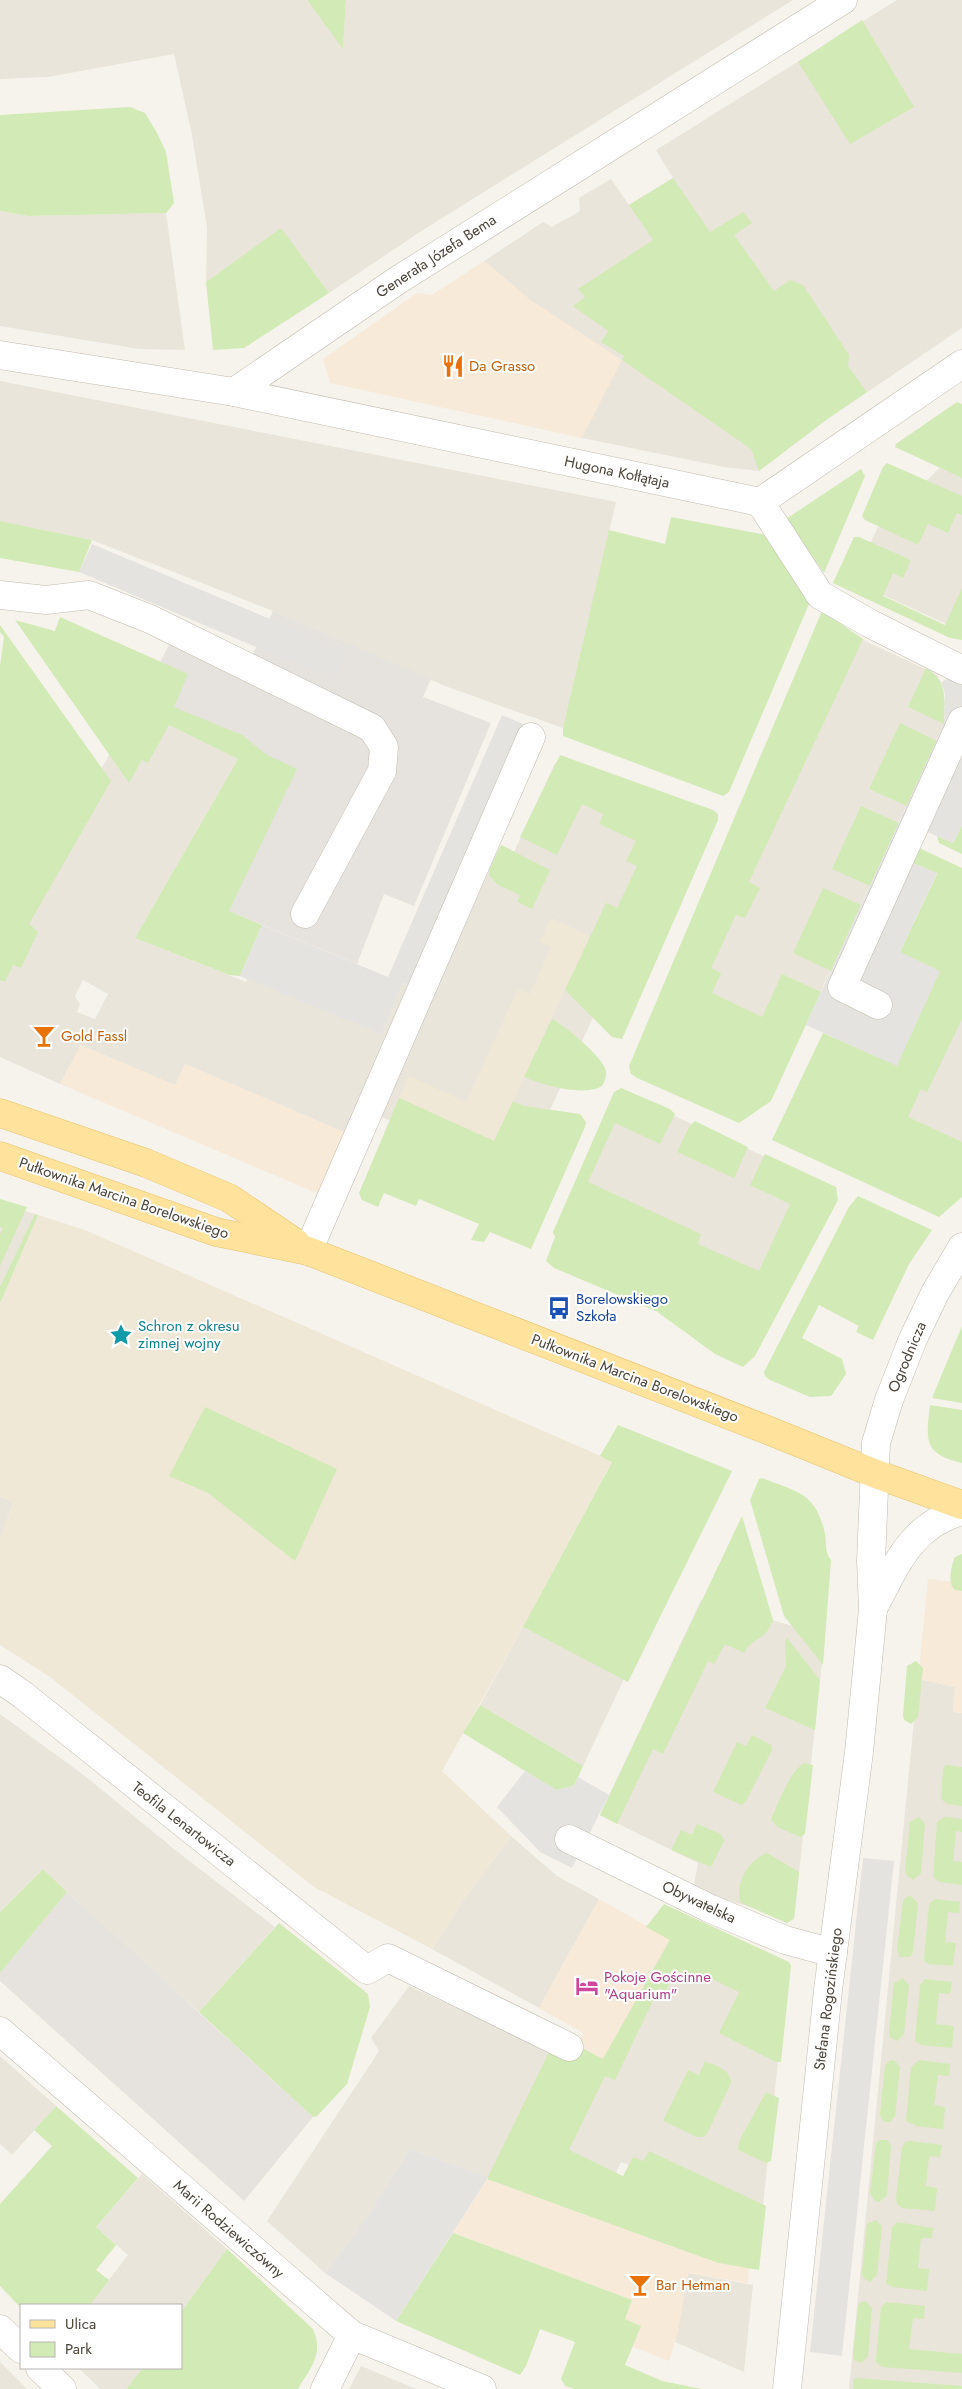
<svg xmlns="http://www.w3.org/2000/svg" width="962" height="2389" font-family="Jost,sans-serif">
  <style>
    .residential { fill: #eae5da; fill-rule: evenodd }
    .commercial { fill: #f7ead8 }
    .industrial { fill: #e6e2dd }
    .education { fill: #efe8d6 }
    .green { fill: #d2eab5 }
    .parking { fill: #e5e3e0 }
    .lines { fill: none; stroke-linecap: round; stroke-linejoin: round }
    .minor-casing { stroke: #c2bbae; stroke-width: 29 }
    .major-casing { stroke: #e6c16a; stroke-width: 29 }
    .minor { stroke: #fff; stroke-width: 28 }
    .major { stroke: #ffe39c; stroke-width: 28 }
    .labels { text-anchor: middle; stroke-width: 4; stroke-linejoin: round; paint-order: stroke }
    .street-label { font-size: 15px; fill: #4b4439; stroke: #fff }
    .food-label { font-size: 15px; fill: #c56008; stroke: #fff; text-anchor: start }
    .transit-label { font-size: 15px; fill: #164399; stroke: #fff; text-anchor: start }
    .culture-label { font-size: 15px; fill: #0d838f; stroke: #fff; text-anchor: start }
    .hotel-label { font-size: 15px; fill: #b23c85; stroke: #fff; text-anchor: start }
  </style>
  <rect width="100%" height="100%" fill="#f6f3ec"/>
  <g class="residential">
    <polygon points="0,0 307,0 343,48 346,0 793,0 426,228 329,293 281,229 206,282 207,228 192,135 174,54 48,77 0,79"/>
    <polygon points="897,0 962,0 962,328 826,420 759,471 724,467 582,438 595,411 529,299 484,261 543,222 552,227 580,211 579,198 611,179 629,205 673,178 656,150"/>
    <polygon points="0,211 28,216 166,213 185,350 139,349 0,326"/>
    <polygon points="0,381 616,502 563,728 445,686 273,611 92,540 0,521"/>
    <polygon points="962,447 962,631 852,581 878,527"/>
    <polygon points="839,629 936,674 941,683 944,724 790,1058 669,1002"/>
    <path d="M135,709L238,759L135,938L246,982L269,928L411,987L346,1133L185,1064L176,1086L81,1045L60,1084L0,1057V919L29,897ZM83,980L108,994L95,1019L77,1012L80,1004L75,996Z"/>
    <polygon points="555,763 684,822 518,1179 378,1115 501,845 514,852"/>
    <polygon points="962,925 962,1171 868,1127"/>
    <polygon points="621,1092 826,1184 769,1307 565,1215"/>
    <polygon points="0,1203 38,1215 0,1303"/>
    <polygon points="0,1496 14,1502 0,1538"/>
    <polygon points="701,1600 825,1635 794,1919 693,1891 698,1863 600,1815"/>
    <polygon points="523,1627 624,1679 583,1766 480,1705"/>
    <polygon points="918,1679 956,1687 953,1712 962,1713 962,2389 849,2389"/>
    <polygon points="0,1714 85,1776 179,1853 275,1927 199,2012 133,1954 43,1869 0,1912"/>
    <polygon points="511,1836 557,1876 599,1899 539,2008 432,1949 464,1899"/>
    <polygon points="670,1939 787,1973 762,2216 621,2162 596,2218 410,2149 363,2223 325,2273 267,2221 379,2051 371,2038 409,1986 571,2060"/>
    <polygon points="0,2056 56,2106 12,2155 0,2144"/>
    <polygon points="142,2174 227,2249 181,2312 181,2305 90,2305 128,2255 96,2227"/>
    <polygon points="688,2273 753,2285 744,2372 675,2342"/>
    <polygon points="0,2362 27,2389 0,2389"/>
    <polygon points="361,2366 416,2389 349,2389"/>
    <polygon points="79,2368 143,2368 126,2389 100,2389"/>
  </g>
  <g class="commercial">
    <polygon points="484,261 529,299 622,360 582,438 330,383 323,359 417,293 432,295"/>
    <polygon points="81,1045 175,1085 185,1064 346,1133 319,1194 60,1084"/>
    <polygon points="928,1579 962,1583 962,1713 953,1712 955,1687 918,1679"/>
    <polygon points="599,1899 670,1939 603,2059 578,2046 583,2033 539,2008"/>
    <polygon points="487,2179 718,2263 749,2268 748,2283 688,2273 678,2332 669,2361 633,2347 640,2326 625,2319 632,2300 453,2233"/>
  </g>
  <g class="industrial">
    <polygon points="273,611 431,679 423,697 491,723 414,906 384,894 357,964 229,911 240,888 238,759 135,709 176,632 247,667"/>
    <polygon points="67,1892 313,2117 244,2201 0,1981 0,1973"/>
  </g>
  <g class="education">
    <polygon points="551,918 590,936 494,1142 399,1098 409,1076 466,1102 518,989 530,994 551,947 540,942"/>
    <polygon points="38,1215 85,1230 612,1461 523,1627 442,1771 511,1836 464,1899 432,1949 314,1887 50,1677 0,1645 0,1538 14,1502 0,1496 0,1303"/>
  </g>
  <g class="green">
    <polygon points="307,0 346,0 343,49"/>
    <polygon points="862,20 914,107 850,144 798,62"/>
    <polygon points="130,107 145,113 157,133 166,152 174,203 166,213 28,216 0,211 0,115"/>
    <polygon points="673,178 710,232 743,212 752,223 734,235 774,291 790,280 803,285 849,355 848,366 867,392 826,420 759,471 751,449 622,360 624,356 601,342 608,331 573,306 585,297 578,289 653,240 629,205"/>
    <polygon points="281,228 329,293 244,348 213,350 206,282"/>
    <polygon points="957,402 962,404 962,478 895,447 896,444"/>
    <polygon points="887,463 962,496 962,515 957,513 948,533 928,524 918,545 865,520 862,516 883,467"/>
    <polygon points="861,469 865,476 824,573 786,519"/>
    <polygon points="671,517 766,535 809,604 729,792 723,796 563,736 563,728 609,530 665,544"/>
    <polygon points="0,521 92,540 79,572 0,558"/>
    <polygon points="854,537 859,537 911,560 903,578 893,573 883,596 945,625 962,588 962,640 950,638 833,583"/>
    <polygon points="822,611 863,639 749,882 760,888 745,918 736,915 711,968 721,973 712,993 762,1017 782,974 821,992 771,1101 739,1123 637,1078 631,1074 629,1066"/>
    <polygon points="60,617 188,674 174,707 242,735 267,755 297,769 229,911 262,925 240,976 229,975 135,938 238,759 169,725 148,763 142,760 129,783 15,620 55,631"/>
    <polygon points="0,625 111,781 29,924 38,932 21,968 13,965 5,982 0,980 0,666 4,637 0,632"/>
    <path d="M926,668C948,680 945,702 944,724L908,707Z"/>
    <polygon points="900,723 937,741 907,806 869,789"/>
    <polygon points="560,755 713,810 718,814 718,820 622,1039 612,1037 565,990 606,903 617,908 637,866 626,861 636,841 599,824 603,814 582,804 557,855 520,837"/>
    <polygon points="861,806 899,823 870,886 832,869"/>
    <polygon points="962,825 962,854 939,843 937,836 953,843"/>
    <polygon points="501,845 550,870 532,909 517,902 520,895 498,885 489,875 490,868"/>
    <polygon points="917,847 962,868 962,1019 927,1092 921,1089 908,1117 962,1142 962,1197 939,1217 772,1140 823,1033 896,1065 900,952 937,874 911,862"/>
    <polygon points="823,888 861,905 831,971 793,953"/>
    <path d="M552,1019C565,1026 603,1057 606,1071C607,1076 605,1081 602,1086C585,1097 542,1085 524,1077Z"/>
    <polygon points="621,1088 670,1109 675,1114 660,1144 615,1123 588,1182 701,1234 698,1244 759,1271 790,1204 750,1185 765,1154 836,1187 838,1200 755,1356 743,1367 715,1354 656,1311 554,1268 546,1261 555,1237 553,1232 614,1092"/>
    <polygon points="399,1098 494,1141 513,1101 524,1106 580,1114 586,1122 585,1127 531,1249 490,1232 484,1242 471,1240 479,1224 419,1199 416,1206 384,1193 378,1207 362,1200 359,1193"/>
    <polygon points="695,1121 748,1147 734,1178 677,1152 689,1127"/>
    <polygon points="858,1196 932,1230 909,1264 873,1340 856,1332 859,1326 819,1305 802,1338 842,1359 846,1374 831,1396 810,1397 770,1380 765,1376 764,1372 849,1207"/>
    <polygon points="0,1199 27,1207 0,1266 0,1234 3,1228 0,1227"/>
    <polygon points="35,1214 38,1215 0,1303 0,1287"/>
    <polygon points="962,1326 962,1403 932,1398"/>
    <path d="M930,1405L962,1410V1463C923,1454 926,1440 930,1405Z"/>
    <polygon points="205,1407 337,1469 295,1561 208,1493 169,1476"/>
    <polygon points="618,1425 732,1471 628,1682 523,1627 612,1462 600,1456"/>
    <path d="M762,1478C797,1492 816,1492 825,1534C827,1543 824,1552 831,1560L823,1665L784,1616L750,1500L759,1479Z"/>
    <path d="M742,1516L773,1620C765,1642 752,1637 744,1653L725,1644L714,1664L708,1661L663,1754L653,1749L617,1824L600,1815Z"/>
    <path d="M962,1554V1591L955,1590C947,1583 951,1566 955,1557Z"/>
    <polygon points="787,1638 820,1680 815,1730 765,1708 786,1666 785,1641"/>
    <polygon points="916,1661 923,1668 918,1717 911,1724 904,1720 903,1715 907,1666"/>
    <polygon points="480,1705 583,1766 574,1786 556,1790 463,1733"/>
    <polygon points="752,1735 771,1745 772,1750 746,1801 742,1805 713,1792 737,1742 746,1746"/>
    <path d="M805,1763L813,1765L805,1834L800,1837L777,1827L771,1819C778,1805 790,1769 805,1763Z"/>
    <polygon points="946,1765 962,1767 962,1806 947,1804 941,1799 943,1768"/>
    <polygon points="919,1817 925,1824 921,1873 913,1880 907,1876 905,1871 910,1822"/>
    <polygon points="944,1817 962,1819 962,1832 956,1831 953,1861 962,1862 962,1885 939,1882 933,1877 937,1822"/>
    <polygon points="697,1824 721,1834 724,1841 711,1867 671,1850 681,1830 692,1835"/>
    <path d="M767,1853L799,1872L794,1919L787,1923L741,1903C734,1884 748,1860 767,1853Z"/>
    <polygon points="43,1869 67,1892 0,1973 0,1912"/>
    <polygon points="911,1896 918,1903 913,1952 910,1957 900,1957 897,1950 903,1901 906,1897"/>
    <polygon points="935,1899 960,1902 959,1913 948,1912 945,1942 956,1943 953,1966 928,1964 924,1960 929,1904"/>
    <polygon points="664,1904 789,1962 791,1966 781,2062 776,2062 719,2033 739,1992 699,1973 695,1979 676,1970 666,1991 659,1988 615,2080 605,2076 569,2150 623,2176 633,2157 643,2161 649,2151 766,2206 759,2270 718,2263 487,2179 550,2050 578,2046 603,2059 670,1940 646,1927"/>
    <polygon points="279,1923 368,1994 370,2007 347,2084 317,2116 313,2117 199,2012"/>
    <polygon points="903,1978 909,1985 904,2034 897,2041 890,2037 889,2032 894,1983"/>
    <polygon points="925,1979 952,1982 950,1994 939,1993 936,2024 954,2026 952,2048 921,2045 915,2041 920,1985"/>
    <polygon points="894,2060 900,2067 895,2116 890,2122 886,2122 881,2119 880,2114 885,2065 889,2061"/>
    <polygon points="919,2060 950,2064 949,2076 938,2075 934,2105 945,2107 943,2129 916,2126 906,2121 911,2067"/>
    <path d="M705,2061C716,2066 731,2069 731,2083L707,2134L703,2137H697L663,2121L688,2070L699,2075Z"/>
    <polygon points="766,2092 779,2098 771,2161 766,2163 738,2150 739,2141"/>
    <polygon points="56,2106 138,2178 96,2227 116,2245 96,2270 109,2280 90,2305 21,2305 21,2308 0,2286 0,2204 52,2146 34,2130"/>
    <polygon points="879,2140 887,2140 891,2146 887,2195 879,2202 874,2200 870,2193 876,2144"/>
    <polygon points="911,2141 942,2145 940,2157 929,2156 926,2186 937,2188 935,2211 902,2208 897,2204 896,2198 902,2147 905,2142"/>
    <polygon points="876,2220 882,2226 877,2275 870,2282 863,2278 862,2273 867,2224"/>
    <polygon points="897,2222 933,2228 932,2238 921,2238 918,2268 929,2269 927,2291 892,2287 886,2283 892,2227"/>
    <polygon points="453,2233 632,2300 625,2319 641,2326 625,2365 662,2381 702,2389 574,2389 565,2386 561,2379 575,2342 540,2329 526,2366 520,2375 396,2321"/>
    <path d="M227,2249L313,2329C324,2355 311,2367 298,2389H126L143,2368H181V2312Z"/>
    <polygon points="866,2301 872,2308 868,2357 861,2363 854,2360 853,2355 858,2306 861,2302"/>
    <polygon points="887,2302 925,2306 924,2319 913,2318 909,2349 962,2354 962,2373 882,2367 876,2362 876,2358 881,2307"/>
    <polygon points="856,2378 962,2386 962,2389 853,2389 853,2380"/>
  </g>
  <g class="parking">
    <polygon points="92,544 346,651 334,680 79,572"/>
    <polygon points="962,665 962,825 953,843 925,831 911,862 937,873 900,952 940,971 897,1066 806,1025 944,724 945,693 941,683"/>
    <polygon points="502,715 525,725 411,987 402,983 381,1034 240,976 262,925 388,977"/>
    <polygon points="525,1771 556,1790 574,1786 578,1777 609,1795 572,1868 540,1852 497,1807"/>
    <polygon points="863,1858 894,1861 842,2356 810,2352"/>
    <polygon points="410,2149 487,2177 487,2179 396,2321 325,2273 363,2223"/>
  </g>
  <g class="lines">
    <defs>
      <g id="minor">
        <polyline points="0,355 234,392 760,502 962,364"/>
        <polyline points="234,392 398,280 843,0"/>
        <polyline points="760,502 820,595 869,623 962,670"/>
        <polyline points="0,595 46,600 89,595 150,619 372,728 384,747 382,771 305,914"/>
        <polyline points="878,1005 842,987 962,721"/>
        <polyline points="308,1251 531,737"/>
        <path d="M874,1607C896,1565 911,1525 962,1511"/>
        <polyline points="0,1679 23,1695 367,1970 388,1958 569,2047"/>
        <polyline points="569,1839 711,1909 785,1940 833,1953"/>
        <polyline points="0,2031 352,2335 482,2389"/>
        <polyline points="0,2329 21,2349"/>
        <polyline points="40,2368 62,2389"/>
        <polyline points="325,2389 352,2335"/>
        <polyline points="787,2389 828,1990 859,1752 873,1609 871,1561 876,1443 889,1400 913,1339 935,1293 962,1247"/>
      </g>
      <g id="major">
        <polyline points="0,1113 146,1163 229,1198 296,1243"/>
        <polyline points="0,1156 216,1232 308,1251 770,1431 876,1474 962,1505"/>
      </g>
    </defs>
    <use href="#minor" class="minor-casing"/>
    <use href="#major" class="major-casing"/>
    <use href="#minor" class="minor"/>
    <use href="#major" class="major"/>
  </g>
  <defs>
    <symbol id="restaurant-bare" viewBox="-9 -9 18 18"><path d="M-5-6h1v4h1v-4h1v4h1v-4h1v5L-1.5 .5V6h-2V.5L-5-1ZM5-6V6H3V1.5H1.5Q1.5-4 5-6Z" fill="#e8710a" stroke="#fff" stroke-width="2.5" paint-order="stroke"/></symbol>
    <symbol id="bar-bare" viewBox="-9 -9 18 18"><path d="M-6-5H6L.8 .8V4.5H3.5V6h-7V4.5H-.8V.8Z" fill="#e8710a" stroke="#fff" stroke-width="2.5" paint-order="stroke"/></symbol>
    <symbol id="bus-bare" viewBox="-9 -9 18 18"><path d="M-5-6H5V4H4V6H2V4H-2V6H-4V4H-5ZM-3.5-4V0h7V-4ZM-3.5 1.2v1.5H-2V1.2ZM2 1.2v1.5H3.5V1.2Z" fill="#1a4fb4" stroke="#fff" stroke-width="2.5" paint-order="stroke"/></symbol>
    <symbol id="sight-bare" viewBox="-9 -9 18 18"><path d="M0-6L1.8-2.2L6-1.7L2.9 1.2L3.7 5.4L0 3.3L-3.7 5.4L-2.9 1.2L-6-1.7L-1.8-2.2Z" fill="#0f9aa8" stroke="#fff" stroke-width="2.5" paint-order="stroke"/></symbol>
    <symbol id="hotel-bare" viewBox="-9 -9 18 18"><path d="M-6-4.5h1.5V1H6V5H4.5V3h-9V5H-6ZM-4 0a1.8 1.8 0 1 1 3.6 0ZM.5 0V-2.5h3Q6-2.5 6 0Z" fill="#d1479c" stroke="#fff" stroke-width="2.5" paint-order="stroke"/></symbol>
  </defs>
  <g fill-rule="evenodd">
    <use href="#restaurant-bare" x="437" y="350" width="32" height="32"/>
    <use href="#bar-bare" x="28" y="1020" width="32" height="32"/>
    <use href="#bus-bare" x="543" y="1292" width="32" height="32"/>
    <use href="#sight-bare" x="105" y="1319" width="32" height="32"/>
    <use href="#hotel-bare" x="571" y="1970" width="32" height="32"/>
    <use href="#bar-bare" x="624" y="2269" width="32" height="32"/>
  </g>
  <g class="labels">
    <g class="street-label">
      <text transform="translate(436 256) rotate(-33)" y="5">Generała Józefa Bema</text>
      <text transform="translate(617 472) rotate(12)" y="5">Hugona Kołłątaja</text>
      <text transform="translate(124 1198) rotate(19)" y="5">Pułkownika Marcina Borelowskiego</text>
      <text transform="translate(907 1357) rotate(-67)" y="5">Ogrodnicza</text>
      <text transform="translate(635 1378) rotate(21)" y="5">Pułkownika Marcina Borelowskiego</text>
      <text transform="translate(184 1824) rotate(38)" y="5">Teofila Lenartowicza</text>
      <text transform="translate(699 1902) rotate(25)" y="5">Obywatelska</text>
      <text transform="translate(828 1999) rotate(-83)" y="5">Stefana Rogozińskiego</text>
      <text transform="translate(229 2229) rotate(41)" y="5">Marii Rodziewiczówny</text>
    </g>
    <g class="food-label">
      <text x="469" y="371">Da Grasso</text>
      <text x="61" y="1041">Gold Fassl</text>
      <text x="656" y="2290">Bar Hetman</text>
    </g>
    <g class="transit-label">
      <text x="576" y="1304">Borelowskiego<tspan x="576" dy="17">Szkoła</tspan></text>
    </g>
    <g class="culture-label">
      <text x="138" y="1331">Schron z okresu<tspan x="138" dy="17">zimnej wojny</tspan></text>
    </g>
    <g class="hotel-label">
      <text x="604" y="1982">Pokoje Gościnne<tspan x="604" dy="17">"Aquarium"</tspan></text>
    </g>
  </g>
  <rect x="20" y="2304" width="162" height="65" fill="#ffffff" stroke="#b7b4b0"/>
  <rect x="30" y="2320" width="25" height="8" fill="#ffe39c" stroke="#b7b4b0"/>
  <text x="65" y="2329" font-size="15" fill="#4b4439">Ulica</text>
  <rect x="30" y="2342" width="25" height="15" fill="#d2eab5" stroke="#b7b4b0"/>
  <text x="65" y="2354" font-size="15" fill="#4b4439">Park</text>
</svg>
